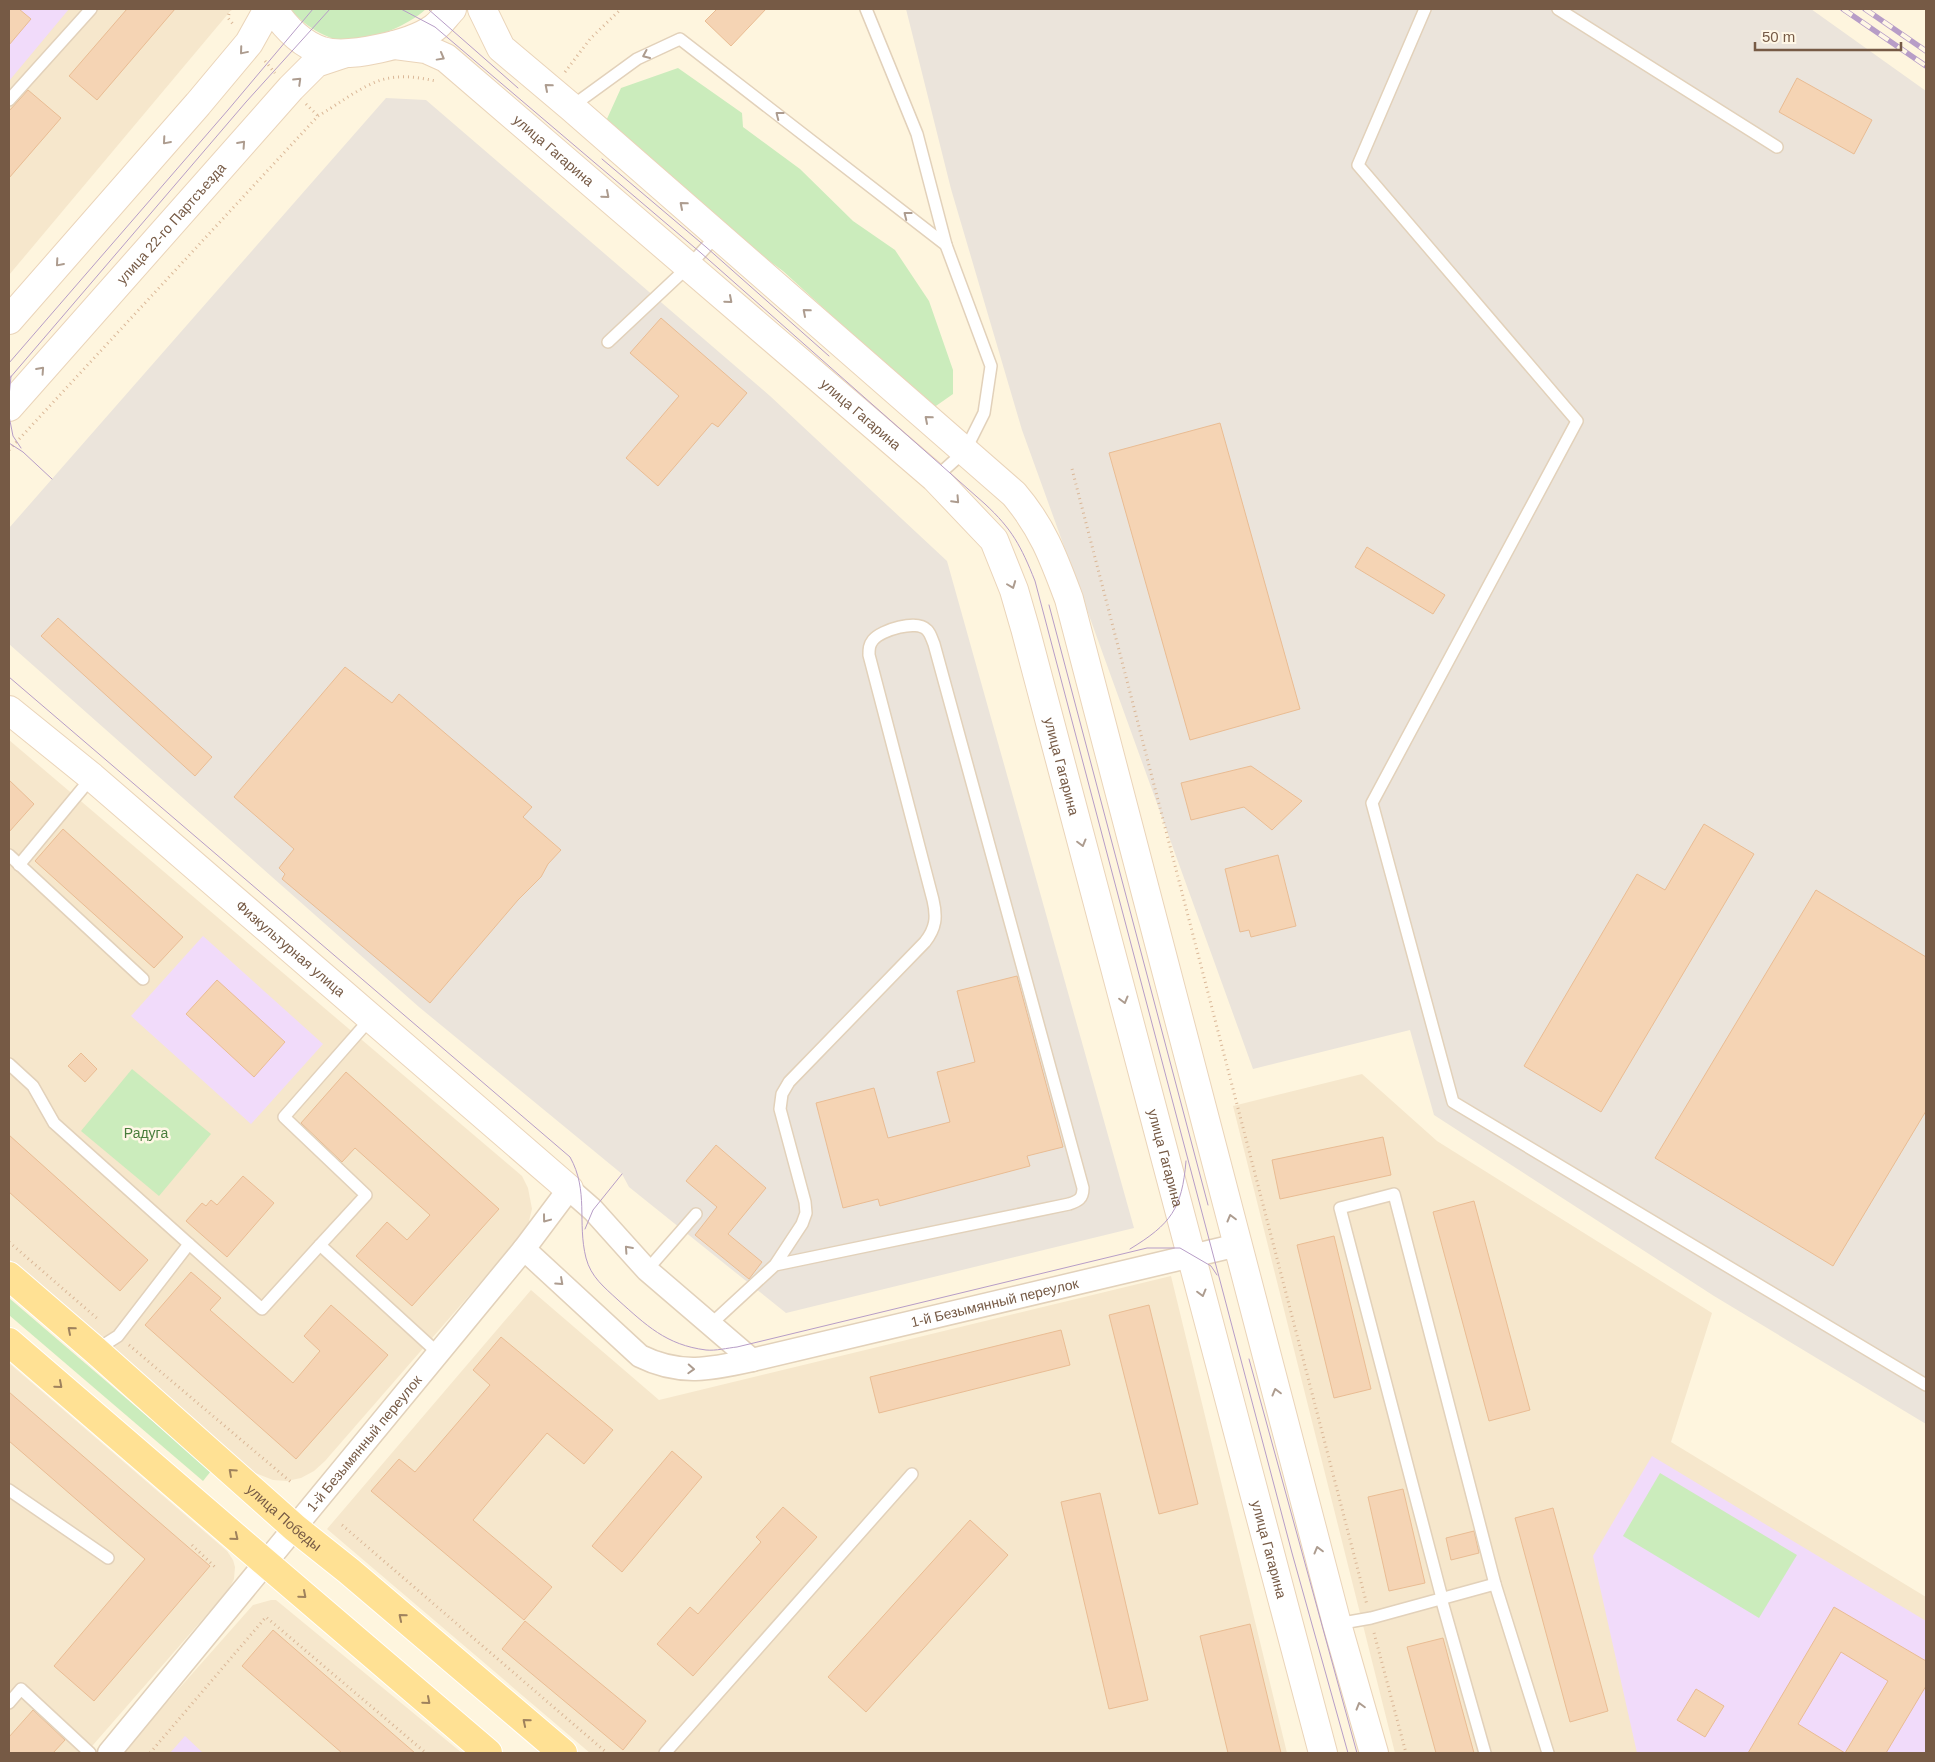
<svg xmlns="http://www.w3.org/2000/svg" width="1935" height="1762" font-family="Arial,sans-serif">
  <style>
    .residential { fill: #f6e7cc }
    .industrial { fill: #ebe4db }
    .education { fill: #f1dbfa }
    .green { fill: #cbecbc }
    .building { fill: #f5d4b4; stroke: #e9bc93; fill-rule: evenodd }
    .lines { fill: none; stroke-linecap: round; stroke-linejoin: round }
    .service-casing { stroke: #e2d1ba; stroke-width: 14 }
    .minor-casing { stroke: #e2d1ba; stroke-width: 25 }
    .secondary-casing { stroke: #ead4b9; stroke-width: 30 }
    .primary-casing { stroke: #fff; stroke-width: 30 }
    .path { stroke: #dab797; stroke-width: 3; stroke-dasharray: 1 4; stroke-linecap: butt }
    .service { stroke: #fff; stroke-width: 11 }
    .minor { stroke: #fff; stroke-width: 22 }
    .secondary { stroke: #fff; stroke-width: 28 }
    .primary { stroke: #ffe194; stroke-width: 28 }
    .tram { stroke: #b79dc7; stroke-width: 1 }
    .rail-casing { stroke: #b79dc7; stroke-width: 5.5 }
    .rail { stroke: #fff7e6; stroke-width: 4; stroke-dasharray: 11; stroke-linecap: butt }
    .oneway { stroke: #ad9c8f }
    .oneway2 { stroke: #9f825d }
    .labels { text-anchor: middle; stroke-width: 5; stroke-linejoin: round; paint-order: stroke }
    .street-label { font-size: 14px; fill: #765a45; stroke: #fff7e6 }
    .park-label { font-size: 14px; fill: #497d3c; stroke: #fff7e6 }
  </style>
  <rect width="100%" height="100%" fill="#fef5de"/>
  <g class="residential">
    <polygon points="9,9 232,9 9,275"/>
    <polygon points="9,740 522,1176 528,1188 532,1209 527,1229 325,1461 314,1471 301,1478 287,1481 273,1480 253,1472 9,1259"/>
    <polygon points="1362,1074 1437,1141 1712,1313 1671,1442 1926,1597 1926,1753 1395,1753 1233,1106"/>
    <polygon points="1171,1276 1287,1753 590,1753 327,1529 531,1290 659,1400"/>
    <polygon points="9,1363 227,1551 233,1560 235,1567 234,1579 229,1589 86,1753 9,1753"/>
    <polygon points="271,1600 276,1600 462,1753 122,1753 253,1605"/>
  </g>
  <g class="industrial">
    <polygon points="906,9 1811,9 1926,91 1926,1424 1714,1296 1434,1115 1410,1030 1253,1069 1022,430 951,189"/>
    <polygon points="386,98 426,100 770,396 947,561 1134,1228 786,1313 629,1187 622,1174 419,1007 9,644 9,528"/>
  </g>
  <g class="education">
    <polygon points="9,9 69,9 9,81"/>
    <polygon points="203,936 323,1044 251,1124 131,1016"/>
    <polygon points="1652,1456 1926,1621 1926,1753 1637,1753 1593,1556"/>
    <polygon points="185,1736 203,1753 170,1753"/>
  </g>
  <g class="green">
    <path d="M291,9H426C409,25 371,41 347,41C330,42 300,23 291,9Z"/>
    <polygon points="678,68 742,113 743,127 800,169 853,221 895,250 929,301 953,370 953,394 933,408 783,271 685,199 606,121 621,88"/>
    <polygon points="132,1069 211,1134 159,1196 81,1131"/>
    <polygon points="9,1298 211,1471 203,1481 9,1315"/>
    <polygon points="1660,1473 1797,1555 1759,1618 1623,1536"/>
  </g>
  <g class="building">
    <polygon points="9,9 19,9 31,19 9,45"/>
    <polygon points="127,9 175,9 97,100 69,76"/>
    <polygon points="717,9 766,9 731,46 705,21"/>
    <polygon points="1797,78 1872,120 1854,154 1779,112"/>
    <polygon points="28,90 61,118 9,178 9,111"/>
    <polygon points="661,318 747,393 718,427 712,423 658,486 626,458 679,396 630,353"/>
    <polygon points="1220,423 1300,709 1190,740 1109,453"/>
    <polygon points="1367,547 1445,595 1433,614 1355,567"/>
    <polygon points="58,618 212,757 195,776 41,636"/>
    <polygon points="345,667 392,703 399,694 532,807 523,817 561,850 548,864 541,877 518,900 430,1003 282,879 285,874 279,868 294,849 234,797"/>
    <polygon points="1251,766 1302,801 1272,830 1244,807 1191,820 1181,783"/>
    <polygon points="9,780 34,804 9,832"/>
    <polygon points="1704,824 1754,854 1601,1112 1524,1066 1637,874 1665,890"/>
    <polygon points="63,829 183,937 154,968 35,861"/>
    <polygon points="1278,855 1296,926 1251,937 1249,930 1240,932 1225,869"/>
    <polygon points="1816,890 1926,957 1926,1111 1833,1266 1655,1158"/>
    <polygon points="1017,976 1063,1147 1027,1156 1030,1166 880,1206 878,1199 843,1208 816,1103 874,1088 888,1138 950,1122 937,1072 975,1062 957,991"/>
    <polygon points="217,980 285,1042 254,1077 186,1014"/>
    <polygon points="81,1053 97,1069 85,1082 68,1066"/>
    <polygon points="346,1072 499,1209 412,1306 356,1256 387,1222 407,1240 430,1215 355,1148 342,1162 301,1123"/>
    <polygon points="9,1135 148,1260 120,1291 9,1192"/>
    <polygon points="1383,1137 1391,1175 1280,1199 1272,1160"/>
    <polygon points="716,1145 766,1188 728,1234 762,1262 749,1279 695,1235 717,1207 686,1181"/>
    <polygon points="243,1176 274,1203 227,1257 186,1221 202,1203 206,1206 211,1200 217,1205"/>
    <polygon points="1474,1201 1530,1410 1489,1421 1433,1212"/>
    <polygon points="1334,1236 1371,1389 1334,1398 1297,1245"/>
    <polygon points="191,1272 221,1298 210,1310 293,1383 320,1351 304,1336 331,1305 388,1355 296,1459 145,1325"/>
    <polygon points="1149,1305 1198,1504 1159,1514 1109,1315"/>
    <polygon points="1061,1330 1070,1365 879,1413 870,1377"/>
    <polygon points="501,1337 613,1430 584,1464 547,1433 473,1520 552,1587 524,1620 371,1491 399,1459 415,1472 490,1385 473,1370"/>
    <polygon points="9,1392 210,1566 94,1701 54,1666 145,1559 9,1441"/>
    <polygon points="672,1451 702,1477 622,1572 592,1546"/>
    <polygon points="1403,1489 1425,1583 1389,1591 1368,1497"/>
    <polygon points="1100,1493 1148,1700 1109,1709 1061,1502"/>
    <polygon points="783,1507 817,1537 693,1676 657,1644 690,1607 698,1614 761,1542 756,1537"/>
    <polygon points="1553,1508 1608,1711 1570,1722 1515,1518"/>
    <polygon points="970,1520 1008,1555 866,1712 828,1677"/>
    <polygon points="1474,1531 1479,1553 1451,1560 1446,1538"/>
    <path d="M1834,1607L1926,1661V1686L1886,1753H1748ZM1841,1652L1888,1681L1845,1753L1798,1724Z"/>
    <polygon points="525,1621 646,1721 623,1750 502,1649"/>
    <polygon points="1250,1624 1281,1753 1228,1753 1200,1636"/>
    <polygon points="273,1630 415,1753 342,1753 242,1666"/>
    <polygon points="1443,1638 1462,1709 1474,1753 1436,1753 1407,1647"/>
    <polygon points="1696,1689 1724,1706 1705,1737 1677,1720"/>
    <polygon points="33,1710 65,1740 53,1753 9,1753 9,1737"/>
  </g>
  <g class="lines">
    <defs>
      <g id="service">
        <polyline points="866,9 917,134 946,245 991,366 984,413 965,451 935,478"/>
        <polyline points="1425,9 1358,165 1577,421 1372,803 1453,1102 1926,1385"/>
        <polyline points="1558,9 1777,147"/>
        <polyline points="9,100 91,9"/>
        <polyline points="571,107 637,59 680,39 946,245"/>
        <polyline points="608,342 689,266 717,235"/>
        <polyline points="9,855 143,979"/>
        <polyline points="19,865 92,777"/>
        <polyline points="371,1018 284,1117 366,1195 320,1245 438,1353"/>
        <polyline points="9,1064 33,1086 54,1123 189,1244"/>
        <polyline points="647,1270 696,1214"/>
        <path d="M711,1324L775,1265L802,1224L806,1213L805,1202L780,1109L782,1094L789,1082L925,942C936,928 937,917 933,900L869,655C869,649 869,645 873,640C881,630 917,619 927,630C931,634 932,640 934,644L1083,1188C1083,1199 1078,1201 1069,1204L775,1265"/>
        <polyline points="96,1350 118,1336 189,1244 262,1309 320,1245"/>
        <polyline points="9,1490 108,1558"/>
        <polyline points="1441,1598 1485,1753"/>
        <polyline points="1442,1598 1340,1208 1394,1194 1495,1584 1548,1753"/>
        <polyline points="1337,1624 1371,1618 1495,1584"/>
        <polyline points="9,1703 21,1689 90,1753"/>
        <polyline points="665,1753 912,1474"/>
      </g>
      <g id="minor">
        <path id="s1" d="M524,1249L640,1356C680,1376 711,1369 752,1360L1238,1245"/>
        <path id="s2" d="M109,1753L524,1249L569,1189L593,1210L647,1270L752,1360"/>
      </g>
      <g id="secondary">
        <path d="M273,9C285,27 301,44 322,51C348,59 412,44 434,28C441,23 446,15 452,9"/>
        <path d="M482,9L501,48L571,107L1014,494C1043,528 1054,559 1069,599L1337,1624L1374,1753"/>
        <path id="s3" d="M395,45L426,49L446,58L935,478L994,540L1014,590L1025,628L1323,1753"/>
        <polyline points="9,320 198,104 249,43 268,9"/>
        <path id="s4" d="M9,407L291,88L316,63L343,54"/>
        <path id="s5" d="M9,710L92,777L569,1189"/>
      </g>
      <g id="primary">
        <path id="s6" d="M9,1276L95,1350L295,1528L349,1571L563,1753"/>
        <path d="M9,1342C168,1480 328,1616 488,1753"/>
      </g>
    </defs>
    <use href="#service" class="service-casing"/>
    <use href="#minor" class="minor-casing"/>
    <use href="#secondary" class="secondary-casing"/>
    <use href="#primary" class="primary-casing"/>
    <g class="path">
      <polyline points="230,9 228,18 233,24"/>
      <polyline points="265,61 275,73"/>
      <polyline points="565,72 590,39 621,9"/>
      <polyline points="306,104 318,116"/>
      <path d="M9,450L318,116C339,104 367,81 390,78C406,75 421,78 436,81"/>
      <polyline points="1072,469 1367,1605"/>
      <polyline points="9,1242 99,1320"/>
      <polyline points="129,1345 291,1482"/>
      <polyline points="342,1525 607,1753"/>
      <polyline points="192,1545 217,1569"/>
      <polyline points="1374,1633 1406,1753"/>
      <polyline points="150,1753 266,1617 426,1753"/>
    </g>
    <use href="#service" class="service"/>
    <use href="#minor" class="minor"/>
    <use href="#secondary" class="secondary"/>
    <use href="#primary" class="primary"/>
    <g class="tram">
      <path d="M401,9L435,27L701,253L985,504C1012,529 1021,546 1035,581L1292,1553L1348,1753"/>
      <polyline points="428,9 518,88"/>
      <polyline points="602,159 706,247 829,356"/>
      <polyline points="9,363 228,110 313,9"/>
      <polyline points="9,379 246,102 330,9"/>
      <polyline points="9,397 11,376"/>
      <polyline points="9,416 13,436 21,448"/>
      <polyline points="9,443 23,452 52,479"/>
      <polyline points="1049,605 1208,1205"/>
      <path d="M9,677L570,1157C589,1191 577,1222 586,1258C591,1277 604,1287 618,1300C646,1325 666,1345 706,1350C716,1351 727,1348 737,1347L1147,1248H1180L1211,1266L1217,1275"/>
      <polyline points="585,1229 593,1210 622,1174"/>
      <path d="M1130,1249C1171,1224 1182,1209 1186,1161"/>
      <polyline points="1249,1359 1357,1753"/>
    </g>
    <defs>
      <g id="rail">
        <polyline points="1843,9 1926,66"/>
        <polyline points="1865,9 1926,51"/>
      </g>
    </defs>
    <use href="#rail" class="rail-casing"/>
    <use href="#rail" class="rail"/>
  </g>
  <defs><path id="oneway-chevron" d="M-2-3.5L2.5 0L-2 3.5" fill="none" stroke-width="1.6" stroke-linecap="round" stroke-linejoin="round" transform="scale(1.25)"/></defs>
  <g class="oneway">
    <use href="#oneway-chevron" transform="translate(243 51) rotate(130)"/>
    <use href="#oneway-chevron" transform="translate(646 55) rotate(156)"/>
    <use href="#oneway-chevron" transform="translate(441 57) rotate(29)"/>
    <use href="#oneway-chevron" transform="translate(298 81) rotate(-44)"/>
    <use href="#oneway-chevron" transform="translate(548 87) rotate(-139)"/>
    <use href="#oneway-chevron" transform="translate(779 115) rotate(-142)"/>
    <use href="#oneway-chevron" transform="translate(166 141) rotate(131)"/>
    <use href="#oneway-chevron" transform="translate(242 144) rotate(-48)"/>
    <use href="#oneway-chevron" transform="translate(606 195) rotate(41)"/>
    <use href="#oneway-chevron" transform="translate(683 205) rotate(-139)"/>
    <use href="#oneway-chevron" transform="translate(907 215) rotate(-142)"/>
    <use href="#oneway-chevron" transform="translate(59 263) rotate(131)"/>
    <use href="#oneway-chevron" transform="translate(729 300) rotate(41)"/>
    <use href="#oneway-chevron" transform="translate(806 312) rotate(-139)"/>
    <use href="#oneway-chevron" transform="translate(41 370) rotate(-48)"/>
    <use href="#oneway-chevron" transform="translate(928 419) rotate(-139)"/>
    <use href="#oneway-chevron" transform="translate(956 500) rotate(47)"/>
    <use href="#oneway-chevron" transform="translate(1012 585) rotate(69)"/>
    <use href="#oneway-chevron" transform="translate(1082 843) rotate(75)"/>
    <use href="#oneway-chevron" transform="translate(1124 1000) rotate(75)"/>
    <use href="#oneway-chevron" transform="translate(1231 1218) rotate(-105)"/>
    <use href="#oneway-chevron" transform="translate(546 1219) rotate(127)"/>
    <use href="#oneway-chevron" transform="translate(628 1249) rotate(-132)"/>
    <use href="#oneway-chevron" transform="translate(560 1282) rotate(42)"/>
    <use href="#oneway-chevron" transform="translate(1202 1293) rotate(75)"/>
    <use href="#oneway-chevron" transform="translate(691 1369) rotate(3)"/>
    <use href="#oneway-chevron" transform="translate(1276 1392) rotate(-105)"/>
    <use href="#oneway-chevron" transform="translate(1318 1550) rotate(-105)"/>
    <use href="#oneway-chevron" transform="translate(1360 1706) rotate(-106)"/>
  </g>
  <g class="oneway2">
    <use href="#oneway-chevron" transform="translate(71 1330) rotate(-139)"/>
    <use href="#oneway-chevron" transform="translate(59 1385) rotate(41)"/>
    <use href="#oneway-chevron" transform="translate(232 1472) rotate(-138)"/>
    <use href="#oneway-chevron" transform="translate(235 1537) rotate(39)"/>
    <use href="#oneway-chevron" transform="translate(303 1595) rotate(41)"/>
    <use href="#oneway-chevron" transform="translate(402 1617) rotate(-140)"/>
    <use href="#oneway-chevron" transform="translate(427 1701) rotate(41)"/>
    <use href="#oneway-chevron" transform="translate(526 1722) rotate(-140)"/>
  </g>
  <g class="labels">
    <g class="street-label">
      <text dy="5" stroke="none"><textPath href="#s3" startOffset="195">улица Гагарина</textPath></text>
      <text dy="5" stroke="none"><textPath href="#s4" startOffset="245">улица 22-го Партсъезда</textPath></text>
      <text dy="5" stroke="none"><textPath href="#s3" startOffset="600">улица Гагарина</textPath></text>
      <text dy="5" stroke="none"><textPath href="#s3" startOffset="1020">улица Гагарина</textPath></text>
      <text dy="5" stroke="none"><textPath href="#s5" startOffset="369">Физкультурная улица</textPath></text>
      <text dy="5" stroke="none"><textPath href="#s3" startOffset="1425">улица Гагарина</textPath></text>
      <text dy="5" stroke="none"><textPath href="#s1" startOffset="522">1-й Безымянный переулок</textPath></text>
      <text dy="5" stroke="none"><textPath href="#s2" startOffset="401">1-й Безымянный переулок</textPath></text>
      <text dy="5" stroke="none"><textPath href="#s6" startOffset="366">улица Победы</textPath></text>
      <text dy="5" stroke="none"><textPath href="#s3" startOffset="1830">улица Гагарина</textPath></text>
    </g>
    <g class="park-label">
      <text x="146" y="1138">Радyга</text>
    </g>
  </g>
  <rect width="1935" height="1762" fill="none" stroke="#765a45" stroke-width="20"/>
  <path d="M1755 42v8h146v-8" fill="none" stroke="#765a45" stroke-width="2.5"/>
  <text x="1762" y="42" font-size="15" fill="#765a45" stroke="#fff7e6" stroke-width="4" paint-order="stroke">50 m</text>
</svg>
